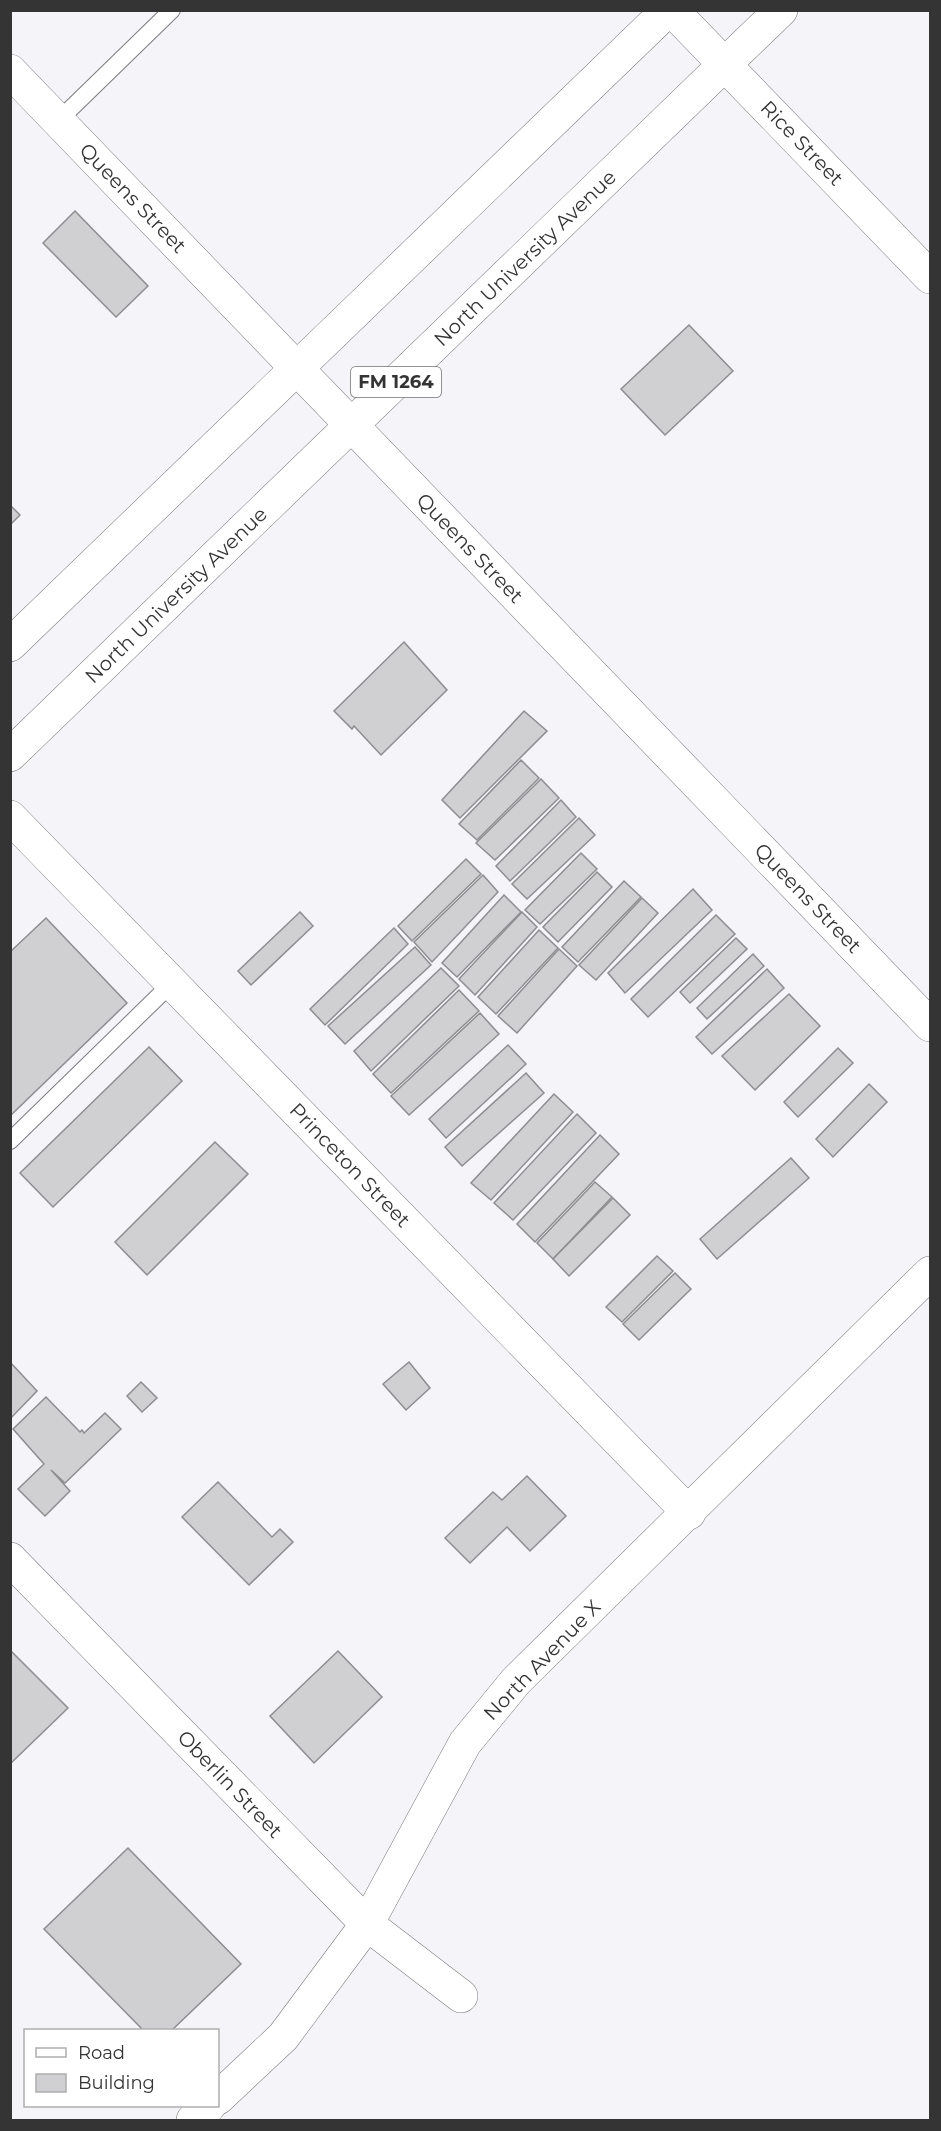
<svg xmlns="http://www.w3.org/2000/svg" width="941" height="2131" font-family="Montserrat,sans-serif">
  <style>
    .building { fill: #d0d0d3; stroke: #8e8e91; stroke-width: 1.5 }
    .lines { fill: none; stroke-linecap: round; stroke-linejoin: round }
    .lane-casing { stroke: #7c7c7f; stroke-width: 18 }
    .street-casing { stroke: #7c7c7f; stroke-width: 34 }
    .primary-casing { stroke: #7c7c7f; stroke-width: 34 }
    .lane { stroke: #fff; stroke-width: 16 }
    .street { stroke: #fff; stroke-width: 33 }
    .primary { stroke: #fff; stroke-width: 33 }
    .labels { text-anchor: middle; stroke-width: 4.5; stroke-linejoin: round; paint-order: stroke }
    .shield { fill: #fff; stroke: #717172; stroke-width: 1.5 }
    .shield-label { font-size: 18px; font-weight: bold; fill: #343435 }
    .street-label { font-size: 20px; fill: #343435; stroke: #fff }
  </style>
  <rect width="100%" height="100%" fill="#f5f4f8"/>
  <g class="building">
    <polygon points="75,211 148,286 116,317 43,243"/>
    <polygon points="689,325 733,371 665,435 621,389"/>
    <polygon points="10,505 20,515 10,525"/>
    <polygon points="404,642 447,690 381,755 354,726 352,729 334,711"/>
    <polygon points="524,711 547,731 460,818 442,800"/>
    <polygon points="521,760 539,778 477,840 459,824"/>
    <polygon points="541,779 559,798 495,860 476,843"/>
    <polygon points="561,800 576,817 510,881 496,866"/>
    <polygon points="579,818 595,835 527,899 512,884"/>
    <polygon points="581,853 597,869 540,924 525,910"/>
    <polygon points="466,859 481,874 412,941 398,926"/>
    <polygon points="597,872 612,887 558,942 543,927"/>
    <polygon points="483,875 498,892 432,962 414,942"/>
    <polygon points="624,881 641,897 578,962 562,947"/>
    <polygon points="693,889 712,910 625,993 608,973"/>
    <polygon points="504,895 521,912 457,977 442,963"/>
    <polygon points="642,898 658,913 596,980 579,965"/>
    <polygon points="300,912 313,926 251,985 238,971"/>
    <polygon points="522,912 537,927 475,995 459,979"/>
    <polygon points="716,915 735,934 648,1017 631,999"/>
    <polygon points="46,918 127,1003 10,1116 10,952"/>
    <polygon points="394,928 408,944 325,1025 310,1009"/>
    <polygon points="539,930 558,948 496,1014 478,997"/>
    <polygon points="736,938 747,949 690,1003 680,992"/>
    <polygon points="415,947 431,965 345,1044 328,1026"/>
    <polygon points="559,949 577,966 517,1033 498,1016"/>
    <polygon points="753,954 764,966 707,1019 697,1008"/>
    <polygon points="441,968 459,986 371,1071 354,1051"/>
    <polygon points="767,969 784,988 712,1054 696,1037"/>
    <polygon points="459,990 479,1011 391,1093 373,1074"/>
    <polygon points="789,994 820,1026 755,1090 722,1056"/>
    <polygon points="480,1013 499,1034 409,1115 391,1096"/>
    <polygon points="508,1045 526,1064 446,1138 429,1119"/>
    <polygon points="149,1047 182,1081 53,1207 20,1173"/>
    <polygon points="838,1048 853,1063 798,1117 784,1102"/>
    <polygon points="526,1073 544,1093 462,1166 445,1147"/>
    <polygon points="869,1084 887,1102 833,1157 816,1139"/>
    <polygon points="554,1094 573,1112 491,1200 471,1183"/>
    <polygon points="577,1114 596,1133 513,1220 494,1203"/>
    <polygon points="600,1135 619,1154 535,1242 517,1224"/>
    <polygon points="215,1142 248,1174 147,1275 115,1242"/>
    <polygon points="791,1158 809,1178 717,1259 700,1239"/>
    <polygon points="595,1182 612,1197 553,1259 537,1243"/>
    <polygon points="613,1198 630,1215 569,1276 553,1259"/>
    <polygon points="657,1256 673,1271 622,1322 606,1307"/>
    <polygon points="675,1273 691,1289 639,1340 623,1324"/>
    <polygon points="10,1362 37,1391 10,1419"/>
    <polygon points="409,1362 430,1388 406,1410 383,1384"/>
    <polygon points="141,1382 157,1398 142,1412 127,1396"/>
    <polygon points="46,1397 80,1432 82,1430 84,1433 105,1413 121,1429 65,1483 51,1470 70,1491 45,1516 18,1489 44,1464 13,1429"/>
    <polygon points="527,1476 566,1516 530,1551 507,1527 470,1563 445,1538 493,1492 502,1500"/>
    <polygon points="218,1482 272,1537 280,1529 293,1542 249,1585 182,1517"/>
    <polygon points="10,1650 68,1708 10,1764"/>
    <polygon points="338,1651 382,1697 314,1763 270,1716"/>
    <polygon points="128,1848 241,1964 172,2030 143,2030 44,1929"/>
  </g>
  <g class="lines">
    <defs>
      <g id="lane">
        <polyline points="59,120 172,10"/>
        <polyline points="10,1141 172,983"/>
      </g>
      <g id="street">
        <polyline points="672,10 930,277"/>
        <polyline points="10,71 930,1025"/>
        <polyline points="10,817 689,1513"/>
        <polyline points="10,1559 367,1924 461,1996"/>
        <polyline points="218,2098 283,2037 367,1924 465,1743 516,1681 930,1273"/>
        <polyline points="193,2120 209,2106"/>
      </g>
      <g id="primary">
        <polyline points="10,645 668,10"/>
        <polyline points="10,755 781,10"/>
      </g>
    </defs>
    <use href="#lane" class="lane-casing"/>
    <use href="#street" class="street-casing"/>
    <use href="#primary" class="primary-casing"/>
    <use href="#lane" class="lane"/>
    <use href="#street" class="street"/>
    <use href="#primary" class="primary"/>
  </g>
  <g class="labels">
    <rect class="shield" x="351" y="367" width="90" height="30" rx="4.5"/>
    <g class="shield-label">
      <text x="396" y="388">FM 1264</text>
    </g>
    <g class="street-label">
      <text transform="translate(802 143) rotate(46)" y="7">Rice Street</text>
      <text transform="translate(133 198) rotate(46)" y="7">Queens Street</text>
      <text transform="translate(525 258) rotate(-44)" y="7">North University Avenue</text>
      <text transform="translate(470 548) rotate(46)" y="7">Queens Street</text>
      <text transform="translate(176 595) rotate(-44)" y="7">North University Avenue</text>
      <text transform="translate(808 898) rotate(46)" y="7">Queens Street</text>
      <text transform="translate(350 1165) rotate(46)" y="7">Princeton Street</text>
      <text transform="translate(542 1660) rotate(-46)" y="7">North Avenue X</text>
      <text transform="translate(230 1784) rotate(46)" y="7">Oberlin Street</text>
    </g>
  </g>
  <rect width="941" height="2131" fill="none" stroke="#343435" stroke-width="24"/>
  <rect x="24" y="2029" width="195" height="78" fill="#ffffff" stroke="#aeaeae" stroke-width="1.5"/>
  <rect x="36" y="2048" width="30" height="9" fill="#ffffff" stroke="#aeaeae" stroke-width="1.5"/>
  <text x="78" y="2059" font-size="18" fill="#343435">Road</text>
  <rect x="36" y="2074" width="30" height="18" fill="#d0d0d3" stroke="#aeaeae" stroke-width="1.5"/>
  <text x="78" y="2089" font-size="18" fill="#343435">Building</text>
</svg>
